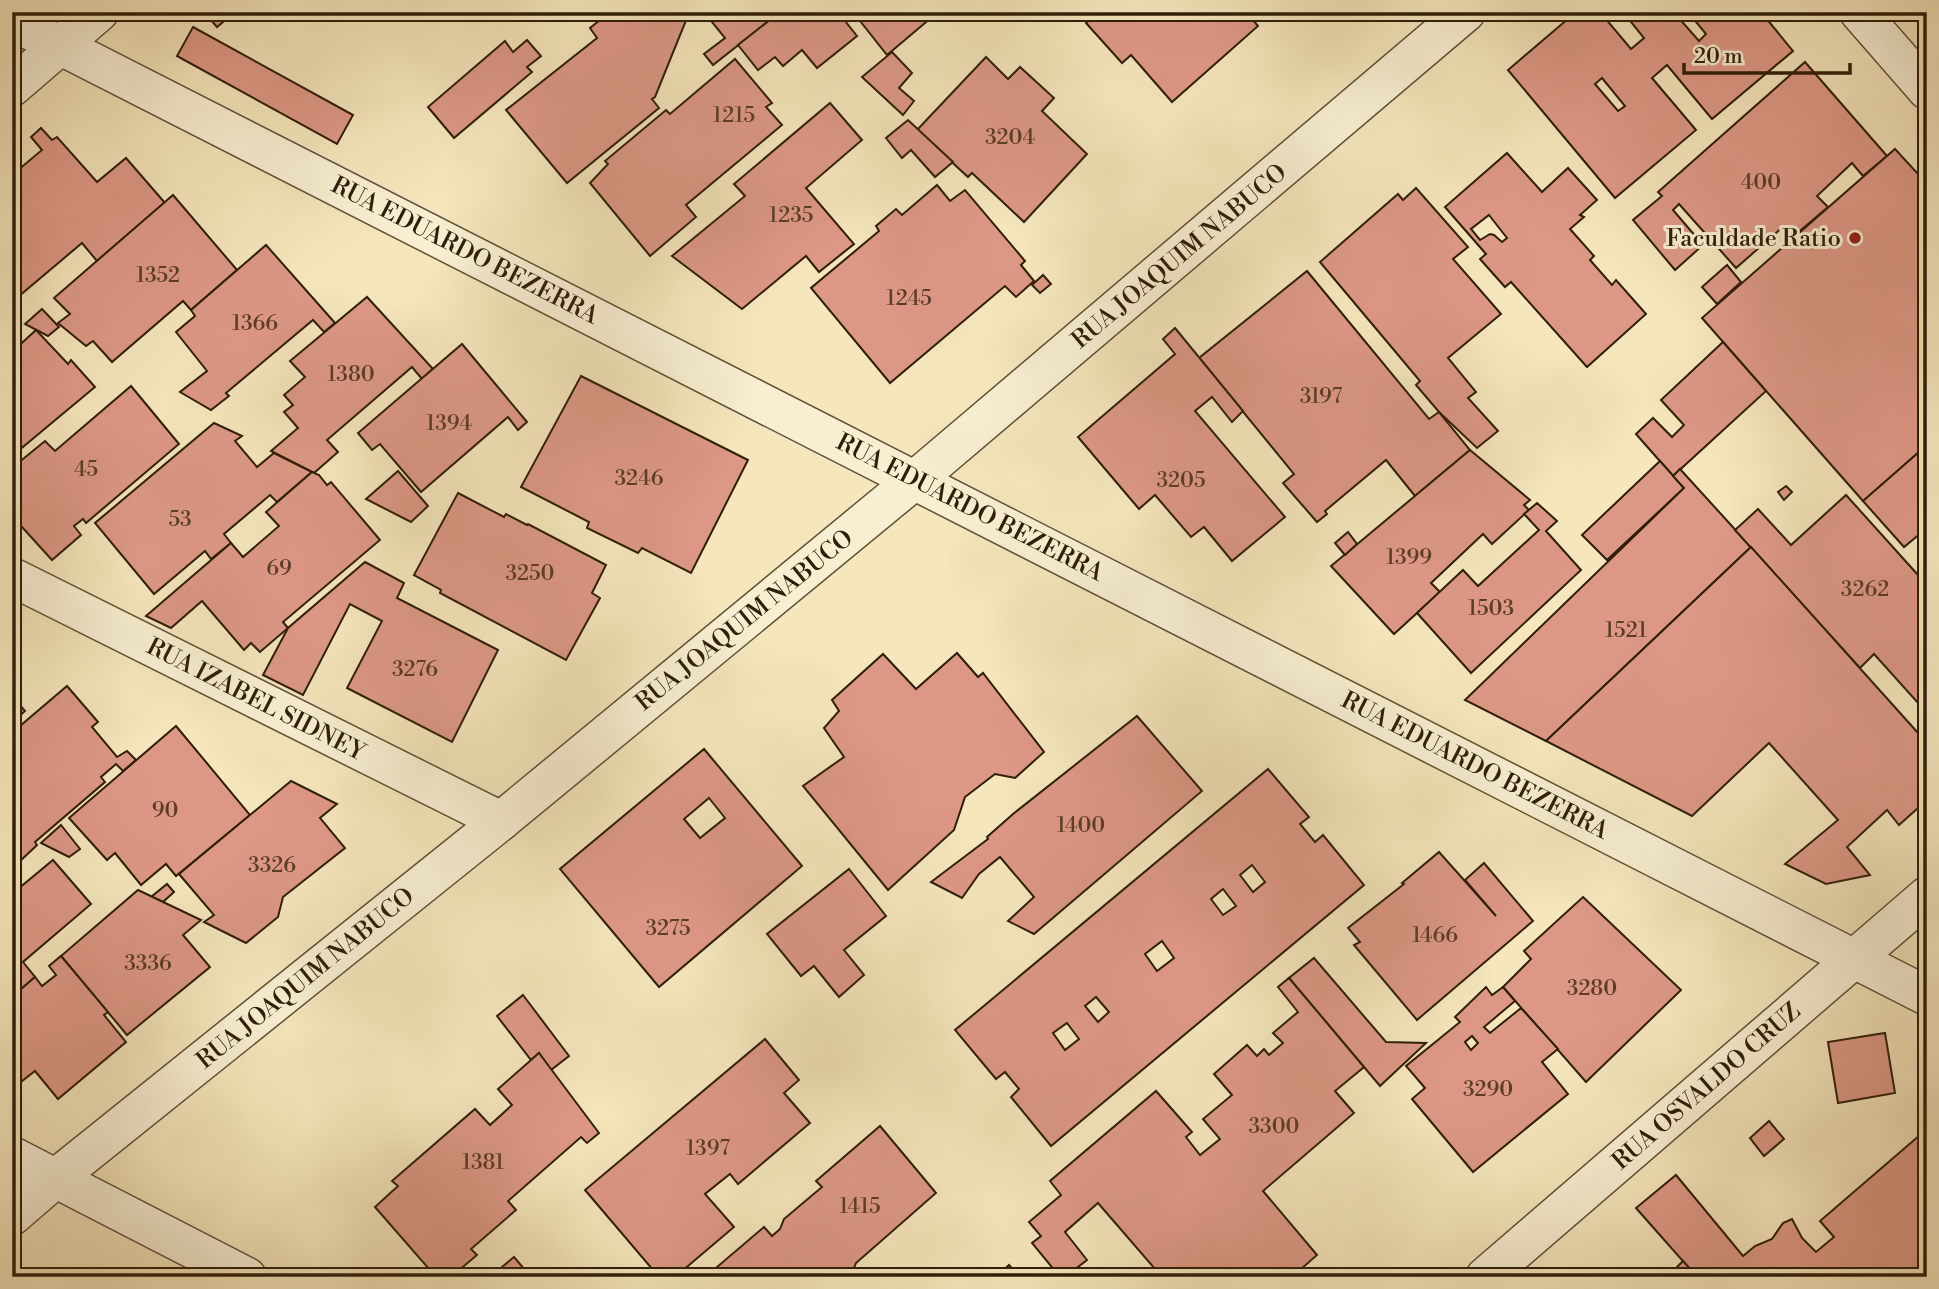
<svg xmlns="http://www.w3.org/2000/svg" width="1939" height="1289" font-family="'Libre Bodoni',serif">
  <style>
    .building { fill: #dd9885; stroke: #2e1e09; stroke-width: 2; fill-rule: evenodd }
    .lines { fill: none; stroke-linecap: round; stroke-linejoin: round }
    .minor-casing { stroke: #605036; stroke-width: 41 }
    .minor { stroke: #f8efd3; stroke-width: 38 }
    .poi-dot { fill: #8f2418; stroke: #f8efd3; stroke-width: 2.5 }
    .labels { text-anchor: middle; stroke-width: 6; stroke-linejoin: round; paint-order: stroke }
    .number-label { font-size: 21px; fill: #5a3c28 }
    .poi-label { font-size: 24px; fill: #2e1e09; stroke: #f8efd3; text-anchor: end }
    .street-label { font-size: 24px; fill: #2e1e09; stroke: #f8efd3 }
  </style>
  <rect width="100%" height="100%" fill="#f5e6bc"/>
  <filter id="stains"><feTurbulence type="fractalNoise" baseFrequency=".00286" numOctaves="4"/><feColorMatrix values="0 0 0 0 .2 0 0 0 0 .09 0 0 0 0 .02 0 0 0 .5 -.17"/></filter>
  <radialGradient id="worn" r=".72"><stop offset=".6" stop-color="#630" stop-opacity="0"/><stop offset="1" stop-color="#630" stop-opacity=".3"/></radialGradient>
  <g class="building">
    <polygon points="204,12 235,12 217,27"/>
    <polygon points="610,12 615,12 621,19 630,12 682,12 687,18 655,97 652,99 659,108 567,183 506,110 597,38 590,28"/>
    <polygon points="704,12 780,12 713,65 704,54 725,38"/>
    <polygon points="780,12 847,12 842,17 857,36 817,68 802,50 783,66 775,57 758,70 738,45"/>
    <polygon points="853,12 938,12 887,55"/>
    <polygon points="1096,12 1246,12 1258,26 1172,102 1131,55 1122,63 1086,23 1097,14"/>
    <path d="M1576,12H1600L1631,49L1644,38L1623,12H1681L1677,16L1699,41L1706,34L1688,12H1761L1793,51L1712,119L1667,65L1652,78L1696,130L1615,198L1508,70ZM1602,78L1625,106L1618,111L1595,84Z"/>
    <polygon points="193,27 353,115 337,144 177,56"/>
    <polygon points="527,40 541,56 527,67 532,72 454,138 428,107 505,41 513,52"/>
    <polygon points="892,52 912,73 899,88 914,101 903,115 862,77"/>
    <polygon points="986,57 1008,79 1020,67 1054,98 1042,111 1087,154 1024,222 972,173 968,177 917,130"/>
    <polygon points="735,59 772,103 766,107 782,125 686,205 696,217 650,256 590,183 608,164 605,161 666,110 670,114"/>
    <polygon points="1805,62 1887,156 1863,176 1852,163 1817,196 1828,207 1794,236 1784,226 1736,268 1679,204 1673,210 1703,245 1675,270 1633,220 1662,196 1658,192"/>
    <polygon points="830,103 862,140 806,188 854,244 819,272 806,256 742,309 672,256 745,196 734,184"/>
    <polygon points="908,120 953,162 935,177 911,150 902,158 886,138"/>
    <polygon points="41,128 52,140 57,137 97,182 126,158 165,203 97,261 82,243 12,302 12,166 17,171 42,150 31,137"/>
    <polygon points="1895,149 1917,173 1927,165 1927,445 1863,501 1702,318"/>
    <path d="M1507,153L1542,192L1568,168L1597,200L1580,215L1584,217L1570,229L1594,256L1590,260L1612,285L1616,280L1646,314L1587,367L1511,282L1505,287L1480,259L1486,254L1445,207ZM1489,215L1507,238L1502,242L1494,235L1490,234L1480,240L1471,229Z"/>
    <polygon points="937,185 950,201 965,190 1025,261 1021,265 1034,281 1016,297 1005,286 890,383 811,288 879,231 876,226 896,209 902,215"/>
    <polygon points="1416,188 1468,247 1453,259 1501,314 1448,358 1476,392 1468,398 1498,431 1477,448 1439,412 1416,385 1420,381 1320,262 1398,194 1403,200"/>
    <polygon points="173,195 237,270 191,310 183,301 112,362 93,341 86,346 58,323 70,314 54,298"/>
    <polygon points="266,245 335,323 324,332 313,320 226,393 229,396 211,410 180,392 207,371 176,332 195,316 191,310"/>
    <polygon points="1727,265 1741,282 1717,304 1702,287"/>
    <polygon points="1307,271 1429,419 1439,412 1470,450 1415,496 1386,460 1325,511 1327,514 1317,522 1283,483 1294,474 1199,358"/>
    <polygon points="1043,275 1051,284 1040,293 1032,285"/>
    <polygon points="367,297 433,369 422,379 412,367 327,440 338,452 314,473 271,451 298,428 284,412 293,405 284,395 305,377 290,361"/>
    <polygon points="42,309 59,327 48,336 25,324"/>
    <polygon points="1175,328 1243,411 1232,422 1212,397 1195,411 1285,517 1232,561 1204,527 1191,537 1155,495 1139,509 1078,437 1175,354 1163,339"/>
    <polygon points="36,330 68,364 71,360 95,387 12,456 12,352"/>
    <polygon points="1723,342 1766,391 1673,476 1636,434 1653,418 1672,437 1684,425 1661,400"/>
    <polygon points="462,344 527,422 518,430 508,417 421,492 380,444 372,450 358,433"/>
    <polygon points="581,376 748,460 691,573 642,548 638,553 587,528 589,522 521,487"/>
    <polygon points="131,386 179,444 86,523 83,519 74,526 81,535 52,560 12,516 12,468 45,441 55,451"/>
    <polygon points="214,423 242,436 235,441 257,467 274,453 312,472 277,502 270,495 224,534 231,543 211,559 205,551 154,594 95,523"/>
    <polygon points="1927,445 1927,523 1924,525 1927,528 1904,547 1863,501"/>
    <polygon points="1470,450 1530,500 1524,505 1529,510 1492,544 1483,534 1431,583 1440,592 1394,634 1331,566"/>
    <polygon points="1660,461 1684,488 1607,560 1582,535"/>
    <polygon points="1680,469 1751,547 1546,741 1465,700 1684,488 1673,476"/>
    <polygon points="398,471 428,506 411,522 366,499"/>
    <polygon points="312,472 319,475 327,485 331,482 380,540 283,622 288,628 260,652 251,643 244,650 202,601 171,628 146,616 231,543 243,557 279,526 266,512"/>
    <polygon points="1786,486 1792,492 1784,500 1778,492"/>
    <polygon points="458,493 504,517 506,514 527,525 528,524 606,565 592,593 600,598 566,660 440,593 441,590 414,575"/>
    <polygon points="1846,495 1927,585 1927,713 1874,654 1860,668 1735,530 1758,509 1791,545"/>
    <polygon points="1537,503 1557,521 1546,531 1581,570 1471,673 1417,613 1463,570 1478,586 1539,530 1524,514"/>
    <polygon points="1348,532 1357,544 1345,555 1335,543"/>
    <polygon points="1751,547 1927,743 1927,800 1899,825 1887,810 1847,847 1870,875 1826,884 1785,864 1838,820 1769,743 1692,816 1546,741"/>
    <polygon points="365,562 404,583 397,598 498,650 452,742 347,688 382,621 350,604 303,695 263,675 288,628"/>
    <polygon points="957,653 978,677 983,673 1044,752 1015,778 995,774 965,797 954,830 888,890 803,786 844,757 824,728 839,711 832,700 883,654 916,689"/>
    <polygon points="67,686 98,722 92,727 117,757 127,751 136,760 123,771 116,764 101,777 105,782 35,842 37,845 17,864 12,858 12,737 15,735 13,732"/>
    <polygon points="12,696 25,711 12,723"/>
    <polygon points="1137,716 1202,791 1034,934 1008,921 1034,897 1000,857 979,874 962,898 931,882 988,839 987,837 1013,814"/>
    <polygon points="176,726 250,815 176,876 166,864 141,885 115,853 107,860 69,818"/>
    <path d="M704,749L802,866L659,987L560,869ZM709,798L725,818L700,838L684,819Z"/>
    <path d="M1268,769L1309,817L1300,824L1315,842L1323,835L1364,885L1051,1146L1011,1097L1019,1089L1005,1072L996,1079L955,1030ZM1252,865L1265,882L1253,892L1240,875ZM1223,889L1236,906L1223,915L1211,899ZM1162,941L1174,958L1157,971L1145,954ZM1096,997L1109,1012L1098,1022L1085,1006ZM1067,1023L1079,1039L1065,1050L1053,1033Z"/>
    <polygon points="291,781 337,804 320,818 345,848 283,897 278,917 246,943 204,922 214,915 179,874"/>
    <polygon points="61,825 80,849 69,857 41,843"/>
    <polygon points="1439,852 1496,916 1465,880 1484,863 1533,921 1417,1020 1354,945 1360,942 1348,928 1404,884 1402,883"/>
    <polygon points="53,860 91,904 23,962 35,977 12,997 12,894"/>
    <polygon points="849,869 886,916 844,950 864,975 839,997 814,966 801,976 767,934"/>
    <polygon points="167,884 174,892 163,902 151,897"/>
    <polygon points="138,890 201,920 183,935 210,967 127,1035 61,956"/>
    <polygon points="1583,897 1681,990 1586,1082 1503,987 1531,959 1524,951"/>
    <polygon points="61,956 108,1012 104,1015 126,1042 58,1099 35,1071 12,1089 12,997 35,977 42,986 56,975 49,966"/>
    <polygon points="1314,958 1386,1042 1426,1043 1380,1086 1289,978"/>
    <polygon points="1289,978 1364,1067 1335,1091 1354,1113 1263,1191 1317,1255 1292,1277 1162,1277 1098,1203 1065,1232 1087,1260 1065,1277 1060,1277 1032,1243 1041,1236 1029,1222 1061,1195 1050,1181 1156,1091 1192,1132 1186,1137 1200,1155 1220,1139 1203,1119 1232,1095 1214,1074 1247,1045 1257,1056 1264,1049 1269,1055 1283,1043 1273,1033 1298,1012 1278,987"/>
    <path d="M1486,987L1492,995L1503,987L1515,1001L1484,1027L1490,1033L1521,1008L1558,1049L1542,1062L1568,1094L1473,1172L1412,1099L1425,1088L1406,1066L1460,1022L1455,1017ZM1472,1036L1478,1043L1471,1050L1465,1042Z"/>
    <polygon points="523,995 569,1056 551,1070 539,1053 531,1060 497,1016"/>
    <polygon points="1885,1033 1895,1093 1838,1103 1828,1042"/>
    <polygon points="765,1039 799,1080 784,1093 810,1123 738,1184 730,1174 705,1194 734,1227 675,1277 659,1277 585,1190"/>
    <polygon points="539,1053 599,1133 587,1143 581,1137 508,1201 516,1210 471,1249 477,1255 451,1277 436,1277 375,1207 398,1186 392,1181 475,1109 490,1125 512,1105 498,1089"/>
    <polygon points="1769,1121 1784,1139 1764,1156 1750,1138"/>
    <polygon points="880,1126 936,1193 856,1263 854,1268 861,1277 726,1277 717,1267 764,1227 772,1236 780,1229 784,1219 822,1187 816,1181"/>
    <polygon points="1927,1129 1927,1277 1697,1277 1636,1208 1676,1175 1743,1256 1755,1246 1772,1239 1783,1223 1792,1219 1802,1238 1816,1252 1834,1237 1820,1221"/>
    <polygon points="514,1257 531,1277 490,1277"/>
    <polygon points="1683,1261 1697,1277 1667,1277"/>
    <polygon points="1009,1265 1020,1277 996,1277"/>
    <polygon points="76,1269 91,1277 72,1277"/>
  </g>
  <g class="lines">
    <defs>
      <g id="minor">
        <polyline points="1859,12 1927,90"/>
        <polyline points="12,21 1927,996"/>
        <polyline points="12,87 99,12"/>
        <polyline points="12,577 501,821"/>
        <polyline points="12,1156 247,1277"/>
        <polyline points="12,1216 56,1178 501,821 916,479 1466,12"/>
        <polyline points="1485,1277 1927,896"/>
      </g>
    </defs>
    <use href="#minor" class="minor-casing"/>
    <use href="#minor" class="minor"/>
  </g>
  <circle class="poi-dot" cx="1855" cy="238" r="7"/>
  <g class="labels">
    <g class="number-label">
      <text x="734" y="122">1215</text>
      <text x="1010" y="144">3204</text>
      <text x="1761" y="189">400</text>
      <text x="791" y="222">1235</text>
      <text x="158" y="282">1352</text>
      <text x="909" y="305">1245</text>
      <text x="255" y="330">1366</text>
      <text x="351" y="381">1380</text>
      <text x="1321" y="403">3197</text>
      <text x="449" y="430">1394</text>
      <text x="86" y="476">45</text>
      <text x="639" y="485">3246</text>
      <text x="1181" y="487">3205</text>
      <text x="180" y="526">53</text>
      <text x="1409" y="564">1399</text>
      <text x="279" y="575">69</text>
      <text x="530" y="580">3250</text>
      <text x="1865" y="596">3262</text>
      <text x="1491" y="615">1503</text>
      <text x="1626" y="637">1521</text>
      <text x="415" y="676">3276</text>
      <text x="165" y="817">90</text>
      <text x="1081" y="832">1400</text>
      <text x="272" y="872">3326</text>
      <text x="668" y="935">3275</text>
      <text x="1435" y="942">1466</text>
      <text x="148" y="970">3336</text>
      <text x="1592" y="995">3280</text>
      <text x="1488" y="1096">3290</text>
      <text x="1274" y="1133">3300</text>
      <text x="708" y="1155">1397</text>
      <text x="483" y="1169">1381</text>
      <text x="860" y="1213">1415</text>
    </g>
    <g class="poi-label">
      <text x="1841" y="246">Faculdade Ratio</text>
    </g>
    <g class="street-label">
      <text transform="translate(465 250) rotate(27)" y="8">RUA EDUARDO BEZERRA</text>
      <text transform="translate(1179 256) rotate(-40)" y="8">RUA JOAQUIM NABUCO</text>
      <text transform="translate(970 507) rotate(27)" y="8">RUA EDUARDO BEZERRA</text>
      <text transform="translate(744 620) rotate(-39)" y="8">RUA JOAQUIM NABUCO</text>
      <text transform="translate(256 699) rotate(27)" y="8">RUA IZABEL SIDNEY</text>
      <text transform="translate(1475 765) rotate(27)" y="8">RUA EDUARDO BEZERRA</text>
      <text transform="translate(305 978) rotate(-39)" y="8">RUA JOAQUIM NABUCO</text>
      <text transform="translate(1706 1086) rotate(-41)" y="8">RUA OSVALDO CRUZ</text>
    </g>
  </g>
  <rect width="1939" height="1289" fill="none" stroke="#f5e6bc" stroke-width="42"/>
  <rect x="14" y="14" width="1911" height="1261" fill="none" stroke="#2e1e09" stroke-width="3.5"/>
  <rect x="21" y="21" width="1897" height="1247" fill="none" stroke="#2e1e09" stroke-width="2"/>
  <path d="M1684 63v10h166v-10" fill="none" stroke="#2e1e09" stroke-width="3.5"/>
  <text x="1694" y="63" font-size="21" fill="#2e1e09" stroke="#f8efd3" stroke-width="5" paint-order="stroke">20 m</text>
  <rect width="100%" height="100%" filter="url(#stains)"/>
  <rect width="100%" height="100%" fill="url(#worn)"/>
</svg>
